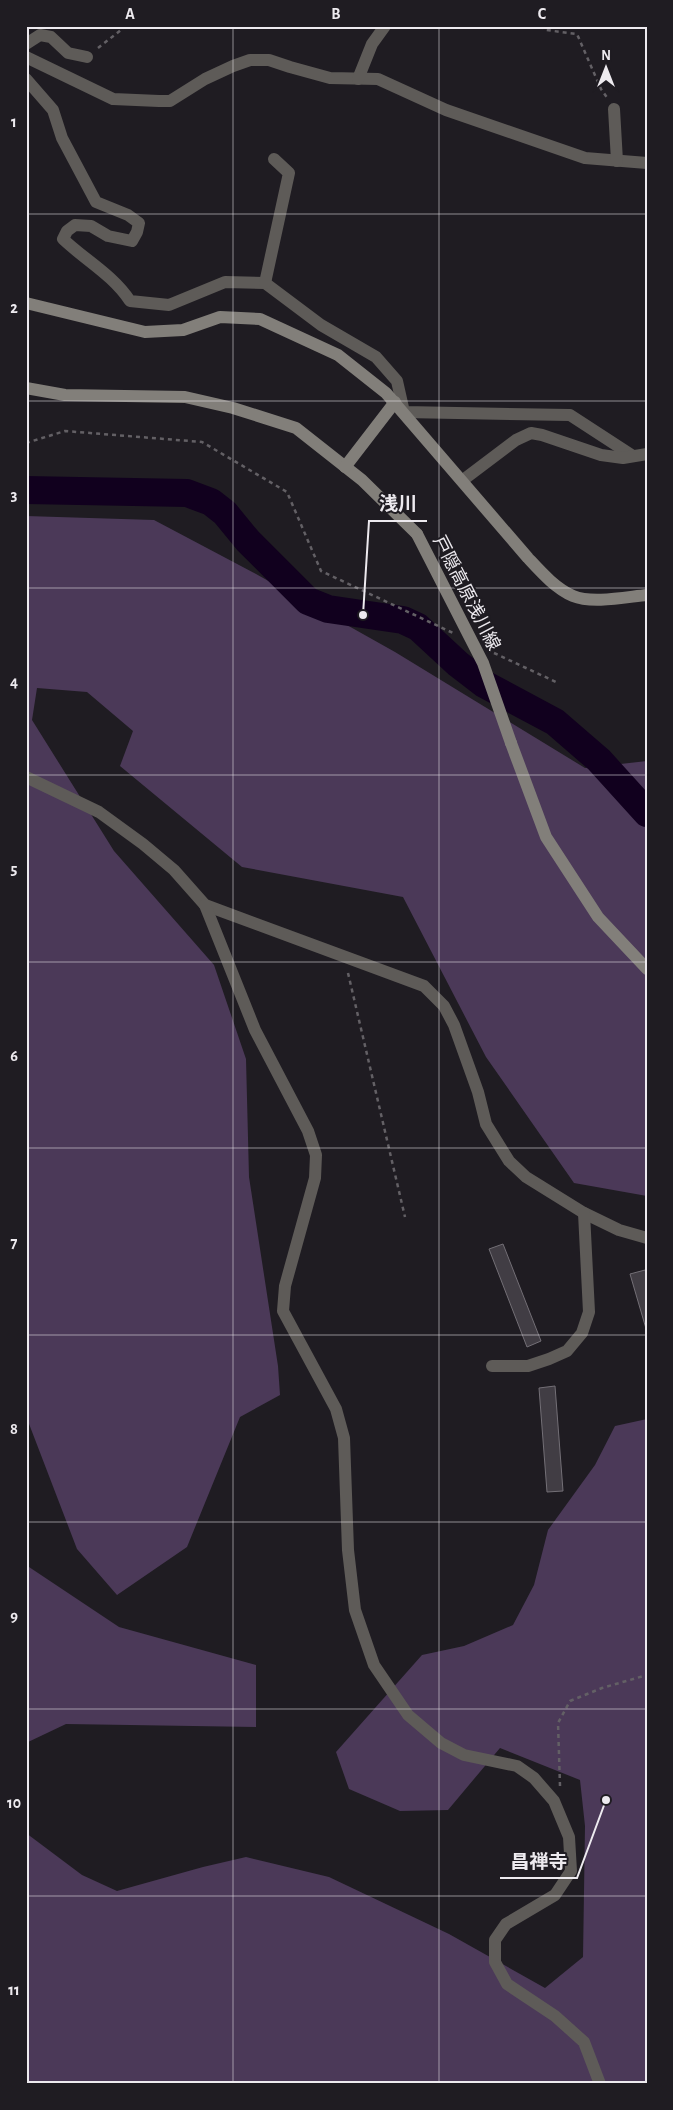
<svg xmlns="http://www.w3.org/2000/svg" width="673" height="2110" font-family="'Alegreya Sans','Noto Sans JP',sans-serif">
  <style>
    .green { fill: #4b3958 }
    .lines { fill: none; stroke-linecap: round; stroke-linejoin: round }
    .river { stroke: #11001e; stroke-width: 28 }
    .building { fill: #413d44; stroke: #736f76 }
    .path { stroke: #636065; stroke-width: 2.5; stroke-dasharray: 4 4; stroke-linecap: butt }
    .street { stroke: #5e5b58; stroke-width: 12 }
    .secondary { stroke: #827f7a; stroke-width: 12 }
    .secondary-bridge { stroke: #827f7a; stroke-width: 12 }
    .grid { fill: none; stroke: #edeaef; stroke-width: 1; stroke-opacity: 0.55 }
    .labels { text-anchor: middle; stroke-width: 4; stroke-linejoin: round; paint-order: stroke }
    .street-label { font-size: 18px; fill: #edeaef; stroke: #1f1c22 }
    .leader { fill: none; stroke: #edeaef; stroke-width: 2 }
    .callout-dot { fill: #edeaef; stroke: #1f1c22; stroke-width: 2 }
    .callout-label { font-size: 19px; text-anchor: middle; font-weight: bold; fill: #edeaef; stroke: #1f1c22; stroke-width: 4; stroke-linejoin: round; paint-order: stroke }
    .neatline { fill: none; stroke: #edeaef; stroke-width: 2 }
    .grid-label { font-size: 16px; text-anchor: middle; font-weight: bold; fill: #edeaef }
  </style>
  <rect width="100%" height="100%" fill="#1f1c22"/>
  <g class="green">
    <polygon points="26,516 154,520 256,574 395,652 585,768 647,761 647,1196 574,1183 486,1057 403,897 242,867 120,766 133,731 87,692 37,688 32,720 114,851 214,965 246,1059 249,1177 278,1366 280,1395 240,1417 187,1547 117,1595 77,1549 26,1416"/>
    <polygon points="647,1419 647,2084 26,2084 26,1833 82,1875 117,1891 203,1867 246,1857 329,1877 449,1934 545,1988 583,1957 585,1826 580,1780 500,1748 448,1810 400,1811 349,1789 336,1752 422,1655 464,1646 513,1625 534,1585 548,1530 595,1465 615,1426"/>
    <polygon points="26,1565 119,1627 256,1665 256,1727 66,1724 26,1743"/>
  </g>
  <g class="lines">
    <polyline class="river" points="26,490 187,493 211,502 225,513 248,541 308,601 328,609 403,620 418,627 458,664 484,684 555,722 599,760 647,813"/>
  </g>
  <g class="building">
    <polygon points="503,1244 541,1341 527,1347 489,1249"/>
    <polygon points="645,1270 647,1277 647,1332 630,1274"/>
    <polygon points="555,1386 563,1491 547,1492 539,1388"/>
  </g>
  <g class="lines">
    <g class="path">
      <polyline points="540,26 546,30 577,34 601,89 608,99"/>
      <polyline points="98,48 126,26"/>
      <polyline points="26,443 65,431 202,442 287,492 321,571 453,633"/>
      <polyline points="494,653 556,682"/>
      <polyline points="348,973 405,1217"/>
      <polyline points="560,1786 558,1723 570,1701 602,1688 647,1675"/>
    </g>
    <g class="street">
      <polyline points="26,44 40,35 51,37 68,53 87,57"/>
      <polyline points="26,57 113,99 159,101 170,101 205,79 233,66 250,60 269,60 290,67 330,78 378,79 446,110 585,158 647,163"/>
      <path d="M26,79L53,110L62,138L96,202L128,215L139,223L137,232L132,241L108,236L91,226L75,225L67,231L63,239C85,260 113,275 130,301L169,305L225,282L265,283L321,325L376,357L397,381L404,412L570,415L633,456"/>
      <polyline points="358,79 372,44 385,26"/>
      <polyline points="614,109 617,161"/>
      <polyline points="265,283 289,173 274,159"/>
      <polyline points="463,480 516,440 531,433 542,435 601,455 623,458 647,454"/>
      <polyline points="26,777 99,812 143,844 174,870 205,905 424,986 444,1006 454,1025 478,1092 486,1124 509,1161 526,1177 584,1213 619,1230 647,1238"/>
      <polyline points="205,905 255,1030 308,1131 316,1155 315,1178 285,1286 283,1311 336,1409 344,1438 348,1550 355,1610 374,1665 408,1715 441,1743 464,1755 517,1766 534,1778 554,1801 569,1837 571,1871 555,1895 506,1924 495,1940 495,1962 507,1984 555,2016 584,2042 600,2084"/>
      <polyline points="492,1366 528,1366 549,1359 567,1351 582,1333 589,1312 584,1213"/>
    </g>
    <g class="secondary">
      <path d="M26,303L145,332L183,330L220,317L260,319L338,355L386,393L528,558C541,572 555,588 573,596C592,604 626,597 647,595"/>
      <polyline points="26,388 65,395 185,397 233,408 296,428 362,480 417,534"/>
      <polyline points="345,467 395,402"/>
      <polyline points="511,743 546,837 598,917 647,969"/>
    </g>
    <polyline class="secondary-bridge" points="417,534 483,663 511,743"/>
  </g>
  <path class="grid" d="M233,26V2084M439,26V2084M26,214H647M26,401H647M26,588H647M26,775H647M26,962H647M26,1148H647M26,1335H647M26,1522H647M26,1709H647M26,1896H647"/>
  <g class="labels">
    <g class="street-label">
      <text transform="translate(467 593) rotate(63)" y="6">戸隠高原浅川線</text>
    </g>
  </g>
  <path class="leader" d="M363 615L369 521H427M606 1800L577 1878H500"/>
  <g class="callout-dot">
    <circle cx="363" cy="615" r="5"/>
    <circle cx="606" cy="1800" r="5"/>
  </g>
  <g class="callout-label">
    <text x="398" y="510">浅川</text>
    <text x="539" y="1868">昌禅寺</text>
  </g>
  <rect width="673" height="2110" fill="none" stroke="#1f1c22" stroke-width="55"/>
  <g transform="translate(606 68)" stroke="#1f1c22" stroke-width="4" paint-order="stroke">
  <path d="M0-4L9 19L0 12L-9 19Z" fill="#edeaef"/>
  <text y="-8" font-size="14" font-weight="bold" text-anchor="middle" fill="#edeaef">N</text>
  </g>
  <rect x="28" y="28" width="618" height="2054" class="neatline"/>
  <g class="grid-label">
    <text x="130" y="19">A</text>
    <text x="336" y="19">B</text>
    <text x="542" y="19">C</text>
    <text x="14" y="127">1</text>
    <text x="14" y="313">2</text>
    <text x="14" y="500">3</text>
    <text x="14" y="687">4</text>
    <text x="14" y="874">5</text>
    <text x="14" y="1061">6</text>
    <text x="14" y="1248">7</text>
    <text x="14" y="1434">8</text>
    <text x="14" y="1621">9</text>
    <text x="14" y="1808">10</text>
    <text x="14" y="1995">11</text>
  </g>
</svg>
